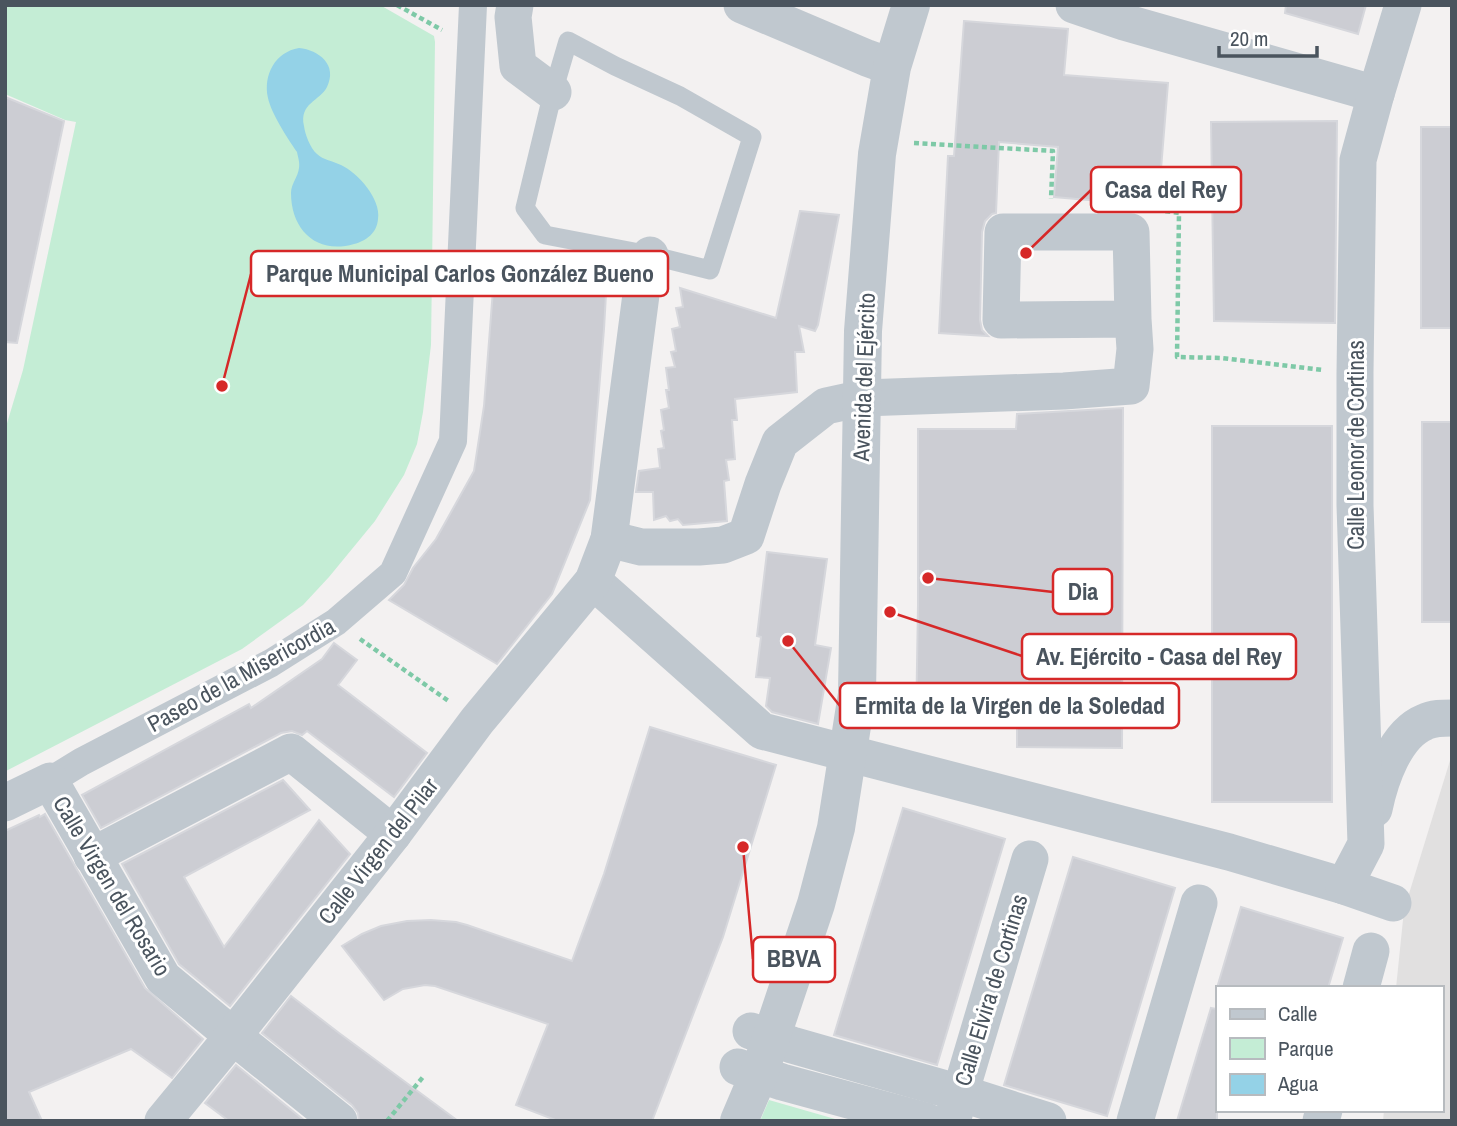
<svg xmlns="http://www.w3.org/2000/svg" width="1457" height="1126" font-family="'Archivo Narrow',sans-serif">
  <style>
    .education { fill: #e1e0e0 }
    .green { fill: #c4edd5 }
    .water { fill: #94d2e7 }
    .building { fill: #cccdd3; stroke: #d6d7dc; stroke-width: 2 }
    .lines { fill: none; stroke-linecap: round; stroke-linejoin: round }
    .path { stroke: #7ec9a7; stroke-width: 4.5; stroke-dasharray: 5 3.5; stroke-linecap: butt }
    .service { stroke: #c0c8cf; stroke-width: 19 }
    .pedestrian { stroke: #c0c8cf; stroke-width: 28 }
    .minor { stroke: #c0c8cf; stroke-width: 37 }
    .tertiary { stroke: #c0c8cf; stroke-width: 38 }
    .labels { text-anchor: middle; stroke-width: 6; stroke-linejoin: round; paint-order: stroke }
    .street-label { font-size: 23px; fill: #4a545e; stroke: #fff }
    .leader { fill: none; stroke: #d62828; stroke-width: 2.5 }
    .callout-dot { fill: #d62828; stroke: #fff; stroke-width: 2.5 }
    .callout { fill: #fff; stroke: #d62828; stroke-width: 2.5 }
    .callout-label { font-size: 24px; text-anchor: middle; font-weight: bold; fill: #4a545e }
  </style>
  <rect width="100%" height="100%" fill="#f3f1f1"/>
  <polygon class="education" points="1452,754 1452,1121 1383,1121 1384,1110 1441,1110 1441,988 1396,988 1404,910"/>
  <g class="green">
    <polygon points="5,5 380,5 434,36 435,42 431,345 423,412 417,444 404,475 375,521 329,577 303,605 242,649 6,771 5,430 23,370 76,122 65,120 5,94"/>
    <polygon points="769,1100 842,1121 760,1121"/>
  </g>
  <path class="water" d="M299,48C319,50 338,65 327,87C320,101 299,103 304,126C305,134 310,148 317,154C323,160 333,161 341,165C358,173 381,199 378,219C377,233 366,241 354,244C317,255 291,230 291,193C291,184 298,177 299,168C300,163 298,157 297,152C288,139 271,113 268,98C263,75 275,52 299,48Z"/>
  <g class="building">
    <polygon points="1286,5 1366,5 1358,34 1285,13"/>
    <polygon points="964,21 1068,29 1064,75 1168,83 1158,206 1054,197 1058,147 999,142 996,213 992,214 985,221 982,232 980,320 982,330 988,336 939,333 948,156 954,156"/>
    <polygon points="5,97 64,121 17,343 5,342"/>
    <polygon points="1337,121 1335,323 1214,321 1211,122"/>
    <rect x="1421" y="127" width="31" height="201"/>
    <polygon points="800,211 839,215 818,325 815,331 799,326 804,352 795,352 797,392 735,399 737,420 732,420 735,459 726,460 729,480 724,481 727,521 683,525 678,519 670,521 666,516 654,520 653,492 636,492 639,471 660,468 658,449 664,448 661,431 664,430 661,410 669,408 666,390 669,390 666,368 675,367 671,352 676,351 672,329 680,327 676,308 683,307 680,288 776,318"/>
    <polygon points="496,251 556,258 608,259 604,329 590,500 552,594 497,664 389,600 404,585 413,568 436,539 474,471 484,406"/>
    <polygon points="1123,408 1122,748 1017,747 1017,726 916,726 918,605 918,429 1016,429 1017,414"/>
    <rect x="1422" y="422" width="30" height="200"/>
    <rect x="1212" y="426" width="120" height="376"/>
    <polygon points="767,552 827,559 815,645 831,648 818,724 772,712 766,706 770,678 756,677 761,637 757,636"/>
    <polygon points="334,643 357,660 338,685 427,753 394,797 307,731 302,735 292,731 281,733 101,828 82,795 249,704 251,708 322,659"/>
    <polygon points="650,727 776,765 723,937 652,1121 558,1121 516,1105 548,1024 435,986 425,985 403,989 384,1000 342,946 362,934 381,926 407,921 431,920 456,922 467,925 572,961 604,874"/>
    <polygon points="283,780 310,810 184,877 224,947 319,820 350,854 230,1006 179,964 122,864"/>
    <polygon points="903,808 1005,839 937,1065 834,1035"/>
    <polygon points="45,814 145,988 203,1039 172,1078 131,1049 29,1092 42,1121 5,1121 5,831 39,815 40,817"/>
    <polygon points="1073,857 1175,888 1107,1116 1004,1085"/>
    <polygon points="1241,907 1343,938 1328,988 1217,988"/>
    <polygon points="291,996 339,1033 458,1121 359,1121 358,1113 352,1105 262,1033"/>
    <polygon points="1211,1008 1217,1009 1217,1121 1177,1121"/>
    <polygon points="236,1065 305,1121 229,1121 205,1103"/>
  </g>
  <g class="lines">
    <g class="path">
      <polyline points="397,5 442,30"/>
      <polyline points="914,143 1053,151 1051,199"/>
      <polyline points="1157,210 1179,213 1177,357 1222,358 1323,370"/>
      <polyline points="360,639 450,702"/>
      <polyline points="387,1121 423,1077"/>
    </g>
    <polygon class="service" points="568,41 615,66 680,96 752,137 710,270 650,255 545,235 525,208 553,92"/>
    <polyline class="pedestrian" points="50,781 81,762 271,663 336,622 393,573 453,441 473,5"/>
    <g class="minor">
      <polyline points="515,5 513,17 518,66 553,92"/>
      <polyline points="742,5 867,58 892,67"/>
      <polyline points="1074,5 1124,22 1376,94"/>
      <polyline points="609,539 641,547 699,547 723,545 746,536 763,484 780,442 826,406 863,398 1064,391 1131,386 1135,349 1133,319 1001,320 1003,232 1131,232 1133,319"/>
      <polyline points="593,581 762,731 1229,852 1344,886 1393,903"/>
      <polyline points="5,803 50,781 163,978 233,1036 339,1121"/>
      <path d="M1374,809C1380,780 1395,734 1425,722C1433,718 1443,718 1452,718"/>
      <polyline points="92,856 291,752 393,834"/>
      <polyline points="1344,886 1366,844 1355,505 1355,373 1358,160 1376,94 1403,5"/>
      <polyline points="1361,988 1371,951"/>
      <polyline points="751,1031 792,1045 960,1093 1048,1121"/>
      <polyline points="738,1067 782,1082 926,1121"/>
      <polyline points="163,1121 233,1036 393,834 477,721 593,581 609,539 642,287 650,255"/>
      <polyline points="952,1121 1030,859"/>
      <polyline points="1135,1121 1199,903"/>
      <polyline points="1321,1121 1324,1110"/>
    </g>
    <polyline class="tertiary" points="739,1121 759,1074 816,904 836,828 857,694 863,331 877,154 892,67 911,5"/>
  </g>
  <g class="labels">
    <g class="street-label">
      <text transform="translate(864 377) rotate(-88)" y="8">Avenida del Ejército</text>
      <text transform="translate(1356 445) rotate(-90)" y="8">Calle Leonor de Cortinas</text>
      <text transform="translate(241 675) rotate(-29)" y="8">Paseo de la Misericordia</text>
      <text transform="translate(378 851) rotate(-52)" y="8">Calle Virgen del Pilar</text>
      <text transform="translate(112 886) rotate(59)" y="8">Calle Virgen del Rosario</text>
      <text transform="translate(991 990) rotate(-73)" y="8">Calle Elvira de Cortinas</text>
    </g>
  </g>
  <path class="leader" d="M1026 253L1091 190M222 386L251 274M928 578L1053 592M890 612L1022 656M788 641L840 706M743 847L753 959"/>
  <g class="callout-dot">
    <circle cx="1026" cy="253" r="7"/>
    <circle cx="222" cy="386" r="7"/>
    <circle cx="928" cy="578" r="7"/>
    <circle cx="890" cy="612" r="7"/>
    <circle cx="788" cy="641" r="7"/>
    <circle cx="743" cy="847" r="7"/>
  </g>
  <g class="callout">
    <rect x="1091" y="167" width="150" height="45" rx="7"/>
    <rect x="251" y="251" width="417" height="45" rx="7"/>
    <rect x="1053" y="569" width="59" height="45" rx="7"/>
    <rect x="1022" y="634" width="274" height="45" rx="7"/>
    <rect x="840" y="683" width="339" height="45" rx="7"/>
    <rect x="753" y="937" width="82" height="45" rx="7"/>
  </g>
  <g class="callout-label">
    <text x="1166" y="198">Casa del Rey</text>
    <text x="460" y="282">Parque Municipal Carlos González Bueno</text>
    <text x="1083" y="600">Dia</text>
    <text x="1159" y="665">Av. Ejército - Casa del Rey</text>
    <text x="1010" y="714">Ermita de la Virgen de la Soledad</text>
    <text x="794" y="967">BBVA</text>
  </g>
  <rect width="1457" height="1126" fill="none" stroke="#4a545e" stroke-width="14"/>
  <rect x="1216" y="986" width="228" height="126" fill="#ffffff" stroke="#b7bbbf" stroke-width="2"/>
  <rect x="1230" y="1009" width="35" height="10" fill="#c0c8cf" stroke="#b7bbbf" stroke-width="2"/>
  <text x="1278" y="1021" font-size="21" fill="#4a545e">Calle</text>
  <rect x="1230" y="1038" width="35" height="21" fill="#c4edd5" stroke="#b7bbbf" stroke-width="2"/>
  <text x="1278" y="1056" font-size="21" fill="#4a545e">Parque</text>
  <rect x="1230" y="1074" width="35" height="21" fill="#94d2e7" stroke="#b7bbbf" stroke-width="2"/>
  <text x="1278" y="1091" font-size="21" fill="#4a545e">Agua</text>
  <path d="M1219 46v10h98v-10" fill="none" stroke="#4a545e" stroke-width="3.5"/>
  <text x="1230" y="46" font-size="21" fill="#4a545e" stroke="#ffffff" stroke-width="5" paint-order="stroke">20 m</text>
</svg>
